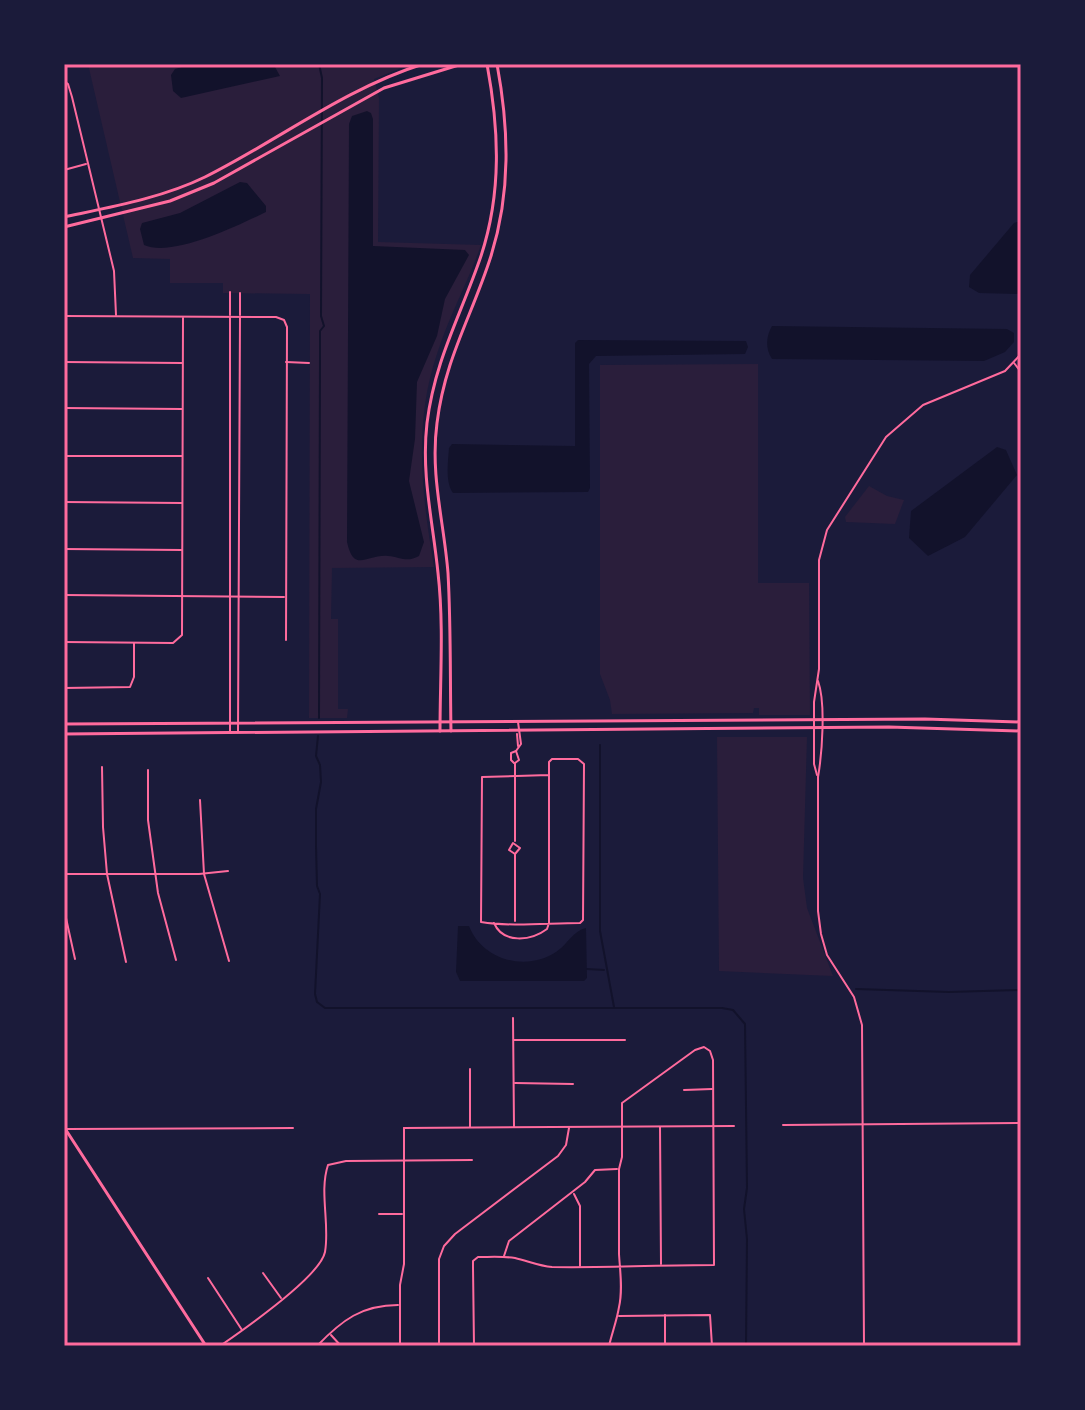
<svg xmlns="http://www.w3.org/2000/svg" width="1085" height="1410" font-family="Roboto,sans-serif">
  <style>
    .green { fill: #2a1e3b }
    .water { fill: #12122b }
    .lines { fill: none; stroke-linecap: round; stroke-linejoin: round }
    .stream { stroke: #12122b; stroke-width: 2 }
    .minor { stroke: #ff6b9d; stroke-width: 2 }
    .tertiary { stroke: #ff6b9d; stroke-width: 2 }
    .secondary { stroke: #ff6b9d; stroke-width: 3 }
    .neatline { fill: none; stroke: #ff6b9d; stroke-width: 3 }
  </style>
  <rect width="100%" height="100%" fill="#1b1b3a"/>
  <g class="green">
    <path d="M88,64H411L374,79L379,98L378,242L481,245C468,282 449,316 437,354C413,424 422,496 434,567L332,568L331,619H338V709H348L347,718H309L310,294L223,293V283H170V259L133,258Z"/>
    <polygon points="758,364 758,583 809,583 810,715 759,715 759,708 754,708 753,713 612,714 610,700 600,674 600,365"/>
    <polygon points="869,486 887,496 904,500 895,524 846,522 845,517"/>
    <polygon points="717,737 807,737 803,878 807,908 833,976 719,971"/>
  </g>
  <g class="water">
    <polygon points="182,67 275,67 280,76 181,98 173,91 171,75 175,69"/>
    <path d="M367,111L371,113L373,119V246L465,250L469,255L445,299L437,336L417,382L415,439L409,481L424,542L419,556C407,563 400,557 388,556C367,554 354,574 347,542L349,124L352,116Z"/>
    <path d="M240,182L247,183L266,206V212C239,225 172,258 144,245L140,229L142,223L180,213Z"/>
    <polygon points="1021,221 1021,291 1017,294 979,293 969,287 970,275 1014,223"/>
    <path d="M772,326L1007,329L1014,333V342L1005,352L984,361L772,359C765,349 766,336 772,326Z"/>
    <path d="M578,340L746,341L748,347L745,354L596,356L589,364L590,488L588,492L453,493C445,482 448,462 449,448L452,444L575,446V343Z"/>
    <polygon points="997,447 1006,450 1017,475 965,537 928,556 909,538 911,511"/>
    <path d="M458,926H469C482,960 526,972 556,952C567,945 573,931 586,928L587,978L584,981H460L456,972Z"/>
  </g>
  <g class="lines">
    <g class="stream">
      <polyline points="319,718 320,359 320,331 324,326 321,316 322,78 319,64"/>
      <polyline points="318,736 316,756 320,765 321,782 316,809 316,846 317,886 320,894 315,994 317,1002 325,1008 722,1008 733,1010 745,1024 747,1188 744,1209 747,1239 746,1346"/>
      <polyline points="600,745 600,931 614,1007"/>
      <polyline points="587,969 604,970"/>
      <polyline points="856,989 949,992 1021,990"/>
    </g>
    <g class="minor">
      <polyline points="64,81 68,84 72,97 114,271 116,315"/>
      <polyline points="64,170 86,164"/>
      <polyline points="64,284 65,315"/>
      <polyline points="230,292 230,315"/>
      <polyline points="240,293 240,315"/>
      <polyline points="64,316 276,317 284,320 287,327 286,640"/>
      <polyline points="64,362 182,363"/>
      <polyline points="286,362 309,363"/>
      <polyline points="1014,363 1021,372"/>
      <polyline points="64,408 182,409"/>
      <polyline points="64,456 182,456"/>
      <polyline points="64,502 182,503"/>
      <polyline points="64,549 182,550"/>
      <polyline points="64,595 284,597"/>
      <polyline points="64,642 173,643 182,635 183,318"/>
      <polyline points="64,688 130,687 134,677 134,643"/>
      <polyline points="517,734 518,746"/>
      <polyline points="514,763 511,760 511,753 516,751 521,744 518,722"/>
      <polyline points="102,767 103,827 107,874 126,962"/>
      <polyline points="148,770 148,820 158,893 176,960"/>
      <polyline points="200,800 204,874 229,961"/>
      <polyline points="515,841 515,763 519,760 516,751"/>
      <polyline points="515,854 509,850 513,843 520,848 515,854 515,921"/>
      <polyline points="64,874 199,874 228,871"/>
      <polyline points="64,909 75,959"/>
      <path d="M494,923C503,944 531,941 547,929L549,923V762L552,759H578L584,764L583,920L580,923C548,923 512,927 481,922L482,777L549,775"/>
      <polyline points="513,1018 514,1127"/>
      <polyline points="514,1040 625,1040"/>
      <polyline points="515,1083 573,1084"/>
      <polyline points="684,1090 712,1089"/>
      <polyline points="783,1125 1021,1123"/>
      <polyline points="470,1127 470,1069"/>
      <polyline points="660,1127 661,1264"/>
      <polyline points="404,1128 734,1126"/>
      <polyline points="67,1129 293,1128"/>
      <polyline points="574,1194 580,1206 580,1266"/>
      <polyline points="379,1214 402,1214"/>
      <polyline points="504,1256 509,1241 585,1182 595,1170 617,1169"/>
      <polyline points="263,1273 281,1298"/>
      <polyline points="208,1278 242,1330"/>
      <polyline points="665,1315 665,1346"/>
      <polyline points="619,1316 710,1315 712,1346"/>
      <polyline points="331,1335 341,1346"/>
      <path d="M220,1346C243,1330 320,1277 325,1252C330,1224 319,1192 328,1165L346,1161L472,1160"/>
      <path d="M317,1346C342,1320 362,1305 398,1305"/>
      <polyline points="439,1346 439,1259 444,1246 455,1234 558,1156 566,1145 569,1128"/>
      <path d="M474,1346L473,1267V1261L478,1257C490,1257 503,1256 515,1258C528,1261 539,1266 552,1267C606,1268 660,1265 714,1265L713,1060L710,1051L704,1047L695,1050L622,1103V1157L619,1169V1254C620,1271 623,1290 619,1307C617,1320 612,1333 609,1346"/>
    </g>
    <g class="tertiary">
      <path d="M818,681C826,703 822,754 818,777V911L821,934L827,955L854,997L862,1025L864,1346"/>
      <polyline points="230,731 230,317"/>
      <polyline points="238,731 240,317"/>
      <polyline points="817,775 814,764 814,702 819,669 819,560 827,530 886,437 923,405 1005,371 1021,354"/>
      <polyline points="400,1346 400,1285 404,1264 404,1128"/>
    </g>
    <g class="secondary">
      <path d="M64,217C111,207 162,198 205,177C279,140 344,89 423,64"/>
      <polyline points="64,227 170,201 214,183 384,88 462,64"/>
      <polyline points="64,724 925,719 1021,722"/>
      <path d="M440,731C440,679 444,625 438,573C433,522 421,475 427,423C435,359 461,315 481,256C502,192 499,129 487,64"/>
      <path d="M451,731C450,679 451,626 448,573C444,522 430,475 437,423C445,358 472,316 491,256C511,192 509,129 497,64"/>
      <polyline points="64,734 889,727 1021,731"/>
      <polyline points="64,1127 206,1346"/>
    </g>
  </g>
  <rect width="1085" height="1410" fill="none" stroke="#1b1b3a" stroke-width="132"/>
  <rect x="66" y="66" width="953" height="1278" class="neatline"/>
</svg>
